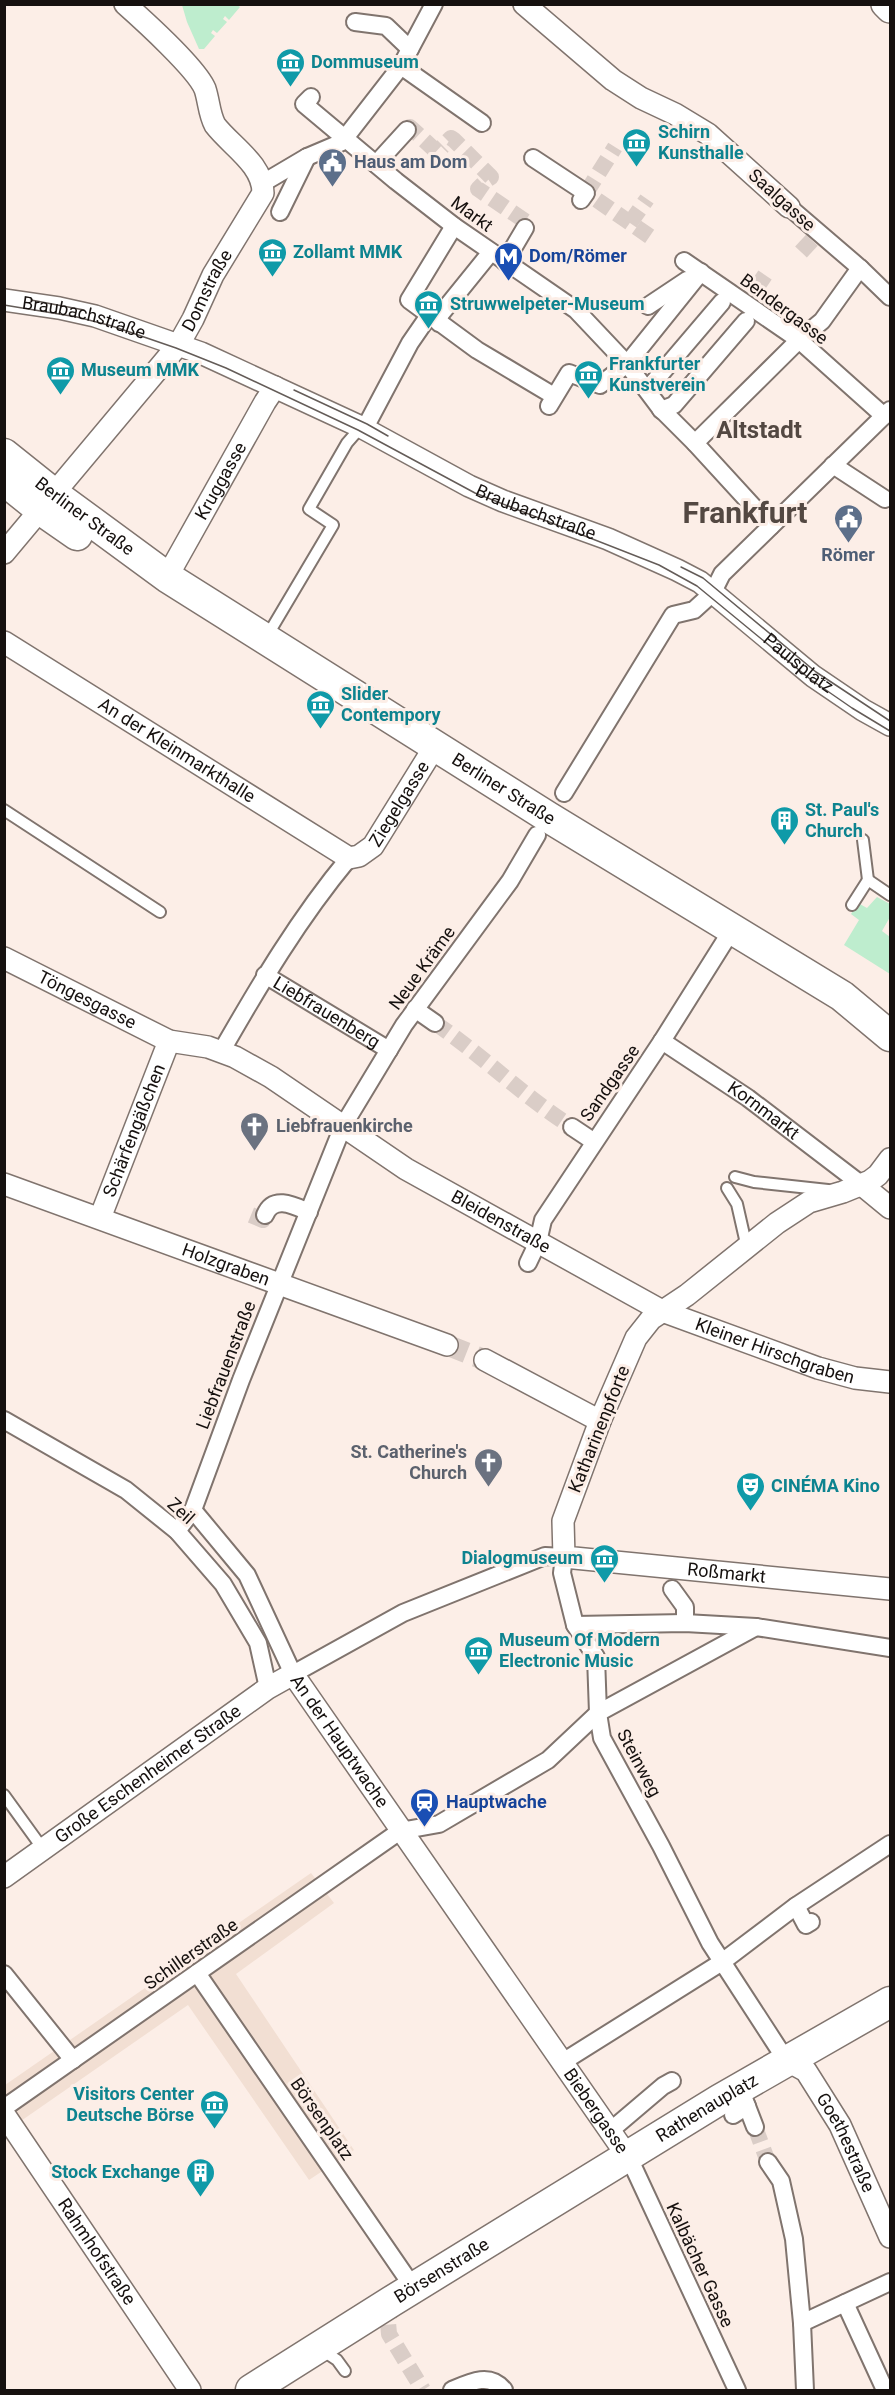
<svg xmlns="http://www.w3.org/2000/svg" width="895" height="2395" font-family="Roboto,sans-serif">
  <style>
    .built { fill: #f2dfd3 }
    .green { fill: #beedce }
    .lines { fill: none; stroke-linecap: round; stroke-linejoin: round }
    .pedestrian-tunnel { stroke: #dacdc7; stroke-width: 16; stroke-dasharray: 16 8; stroke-linecap: butt }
    .minor-tunnel { stroke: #dacdc7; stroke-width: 21; stroke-dasharray: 21 10; stroke-linecap: butt }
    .service-casing { stroke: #80746e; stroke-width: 14 }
    .pedestrian-casing { stroke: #80746e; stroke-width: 20 }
    .minor-casing { stroke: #80746e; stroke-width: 24 }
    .tertiary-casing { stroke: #80746e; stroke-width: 30 }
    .secondary-casing { stroke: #80746e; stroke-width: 33 }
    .service { stroke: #fff; stroke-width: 10 }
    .pedestrian { stroke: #fff; stroke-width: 16 }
    .minor { stroke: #fff; stroke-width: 21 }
    .tertiary { stroke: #fff; stroke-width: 27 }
    .secondary { stroke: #fff; stroke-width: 30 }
    .tram { stroke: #645c58; stroke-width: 1.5 }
    .labels { text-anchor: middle; stroke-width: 6; stroke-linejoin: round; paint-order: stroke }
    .culture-label { font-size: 18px; font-weight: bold; fill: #0d838f; stroke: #fceee7; text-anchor: start }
    .service-label { font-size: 18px; font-weight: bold; fill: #4e5e75; stroke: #fceee7; text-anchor: start }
    .street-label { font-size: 18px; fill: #16110f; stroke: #fceee7 }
    .transit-label { font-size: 18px; font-weight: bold; fill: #164399; stroke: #fceee7; text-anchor: start }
    .worship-label { font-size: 18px; font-weight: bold; fill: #5b616d; stroke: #fceee7; text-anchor: start }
    .district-label { font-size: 24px; font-weight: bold; fill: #534842; stroke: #fceee7 }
    .town-label { font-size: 30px; font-weight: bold; fill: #534842; stroke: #fceee7 }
  </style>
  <rect width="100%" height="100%" fill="#fceee7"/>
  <polygon class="built" points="311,1873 334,1903 236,1974 354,2150 309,2180 188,2005 5,2132 5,2085"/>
  <g class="green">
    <polygon points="182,5 237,5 240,7 229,20 225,16 223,19 227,22 217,33 213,30 211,33 215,36 204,49 199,49 187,22"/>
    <polygon points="877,897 890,904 890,917 882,931 890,937 890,974 844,945 859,920 851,914 858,903 867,908"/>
  </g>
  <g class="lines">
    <g class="pedestrian-tunnel">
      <polyline points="407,130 410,127 437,152 443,146"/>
      <polyline points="448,141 451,138 454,140 491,177 488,179"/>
      <polyline points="483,184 478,189 528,223 525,228"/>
      <polyline points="586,193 615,147"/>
      <polyline points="597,200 652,238"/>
      <polyline points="630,223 647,199"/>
      <polyline points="801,252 813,239"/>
      <polyline points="759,284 765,275"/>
      <path d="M435,1023C483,1056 523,1096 572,1127"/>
      <polyline points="251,1215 263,1220 265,1215"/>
      <polyline points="755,2127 768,2162"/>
      <polyline points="392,2301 388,2322 389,2334 423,2390"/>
    </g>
    <polyline class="minor-tunnel" points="447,1345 485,1360"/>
    <defs>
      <g id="service">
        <polyline points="266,638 333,525 309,509 347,443 361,427"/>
        <polyline points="4,810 160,912"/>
        <polyline points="863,840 868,880"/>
        <polyline points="852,905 868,880 890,895"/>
        <polyline points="735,1177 754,1182 828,1190"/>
        <polyline points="727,1188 737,1204 747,1248"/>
        <polyline points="4,1795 43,1849"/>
        <polyline points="322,2350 337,2360 345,2371"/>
      </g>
      <g id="pedestrian">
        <polyline points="355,22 386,26 410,49"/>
        <polyline points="401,66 482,123"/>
        <polyline points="311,97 304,104 396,181 454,226 576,310 627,364 600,385 569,373 549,406"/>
        <polyline points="533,158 586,193 581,200"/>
        <polyline points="376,164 407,130"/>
        <polyline points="263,183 307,157 340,143 345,138 401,66 434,4"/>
        <polyline points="789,207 860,268 890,297"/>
        <polyline points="280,212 307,157"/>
        <polyline points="454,226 409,300 477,350 554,396"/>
        <polyline points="684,261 799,340 884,416"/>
        <polyline points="505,262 525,228"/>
        <polyline points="701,272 627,364 660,408 695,443 771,526"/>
        <polyline points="648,306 687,280"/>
        <polyline points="439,323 440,315 491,252"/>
        <polyline points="647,390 722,302"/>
        <polyline points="661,410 674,405 746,321"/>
        <polyline points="361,427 367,424 410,343 430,314"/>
        <polyline points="695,443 799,340 822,321 860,268"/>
        <polyline points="833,465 885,499"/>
        <polyline points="717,584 722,574 890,410"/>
        <polyline points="564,793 673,615 694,610 705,600"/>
        <path id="s1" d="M265,975L389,1050"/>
        <polyline points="415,1009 435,1023"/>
        <path id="s2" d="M662,1041L748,1098L862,1185"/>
        <path d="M221,1052C260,984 299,918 349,858"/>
        <polyline points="572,1127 593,1141"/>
        <path d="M265,1215C273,1195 293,1205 309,1212"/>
        <polyline points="528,1263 538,1242 543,1220 662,1041 733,928"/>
        <polyline points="4,1420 126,1490 177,1531 223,1584 258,1643 268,1688"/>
        <polyline points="193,1510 247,1575 293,1674 403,1613 545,1556 564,1557 562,1573 575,1625 596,1657 598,1713 602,1738 661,1846 710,1943 786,2060"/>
        <polyline points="177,1531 193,1510 241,1380 343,1126 404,1025 510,881 537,835"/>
        <polyline points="672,1589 685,1607 685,1623"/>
        <polyline points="575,1625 685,1623 756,1627 890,1648"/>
        <polyline points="796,1906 806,1925 811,1922"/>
        <polyline points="197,1973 413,2287"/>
        <polyline points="4,1974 73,2060"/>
        <polyline points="561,2063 722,1962 796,1906 890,1844"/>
        <polyline points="740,2088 755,2127"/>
        <polyline points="4,2108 400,1831 439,1824 548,1760 598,1713 756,1627"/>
        <polyline points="733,2115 747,2106"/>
        <polyline points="610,2131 663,2086 672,2081"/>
        <polyline points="625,2149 737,2390"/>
        <polyline points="768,2162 781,2181 794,2239 802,2323 805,2390"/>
        <polyline points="845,2303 885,2390"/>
        <polyline points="802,2323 890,2282"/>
        <path d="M452,2390C470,2382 490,2372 504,2390"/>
      </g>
      <g id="minor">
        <polyline points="524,4 613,80 641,98 675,114 708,134 789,207"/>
        <path id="s3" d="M4,300L59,308L95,316L201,353L361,427L469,486L503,501L608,539L677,570L700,582L813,676L863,710L890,725"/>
        <path id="s4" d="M4,553L179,344L193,319L213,275L263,193C263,164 231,146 215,125C209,114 209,101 205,89C197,69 143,20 125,4"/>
        <path id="s5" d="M167,577L265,402L275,387"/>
        <path id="s6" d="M4,642L349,858L359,856L373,846L435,746"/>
        <path id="s7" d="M4,958L169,1041L208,1047L235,1057L271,1077L406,1169L662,1311L818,1368L855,1378L890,1382"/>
        <path id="s8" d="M890,1159L878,1175L870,1181L843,1192L809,1202L777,1223L687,1295L651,1319L636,1338L600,1421L563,1521L564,1557L890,1589"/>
        <path id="s9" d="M4,1184L447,1345"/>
        <polyline points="862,1185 890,1208"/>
        <path id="s10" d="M100,1218L169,1041"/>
        <polyline points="485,1360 600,1421"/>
        <path id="s11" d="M4,1877L268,1688L293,1674L628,2157"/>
        <path id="s12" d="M786,2060L806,2071L840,2125L890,2237"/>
        <path id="s13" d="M4,2114L190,2390"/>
      </g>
      <polyline id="tertiary" points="885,4 890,9"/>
      <g id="secondary">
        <path id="s14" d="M4,454L54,494L167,577L548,817L842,996L890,1036"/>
        <polyline points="5,481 41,510 77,535"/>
        <path id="s15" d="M251,2390L392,2301L719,2100L890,2002"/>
      </g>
    </defs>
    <use href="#service" class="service-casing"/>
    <use href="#pedestrian" class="pedestrian-casing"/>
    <use href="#minor" class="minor-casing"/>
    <use href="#tertiary" class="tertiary-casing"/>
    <use href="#secondary" class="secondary-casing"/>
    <use href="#service" class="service"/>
    <use href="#pedestrian" class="pedestrian"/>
    <use href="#minor" class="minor"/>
    <use href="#tertiary" class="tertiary"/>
    <use href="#secondary" class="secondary"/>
    <g class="tram">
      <polyline points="31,300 84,310"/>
      <polyline points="4,305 77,317 112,326 176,348 226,368 358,430 475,493 659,565 697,586 810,679 852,708 890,731"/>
      <polyline points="294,390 367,424 388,436"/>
      <polyline points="681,567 703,578 816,672 890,721"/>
    </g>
  </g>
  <defs>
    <symbol id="museum-pin" viewBox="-11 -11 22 30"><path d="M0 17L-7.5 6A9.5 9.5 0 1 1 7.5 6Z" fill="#0f9aa8" stroke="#fceee7"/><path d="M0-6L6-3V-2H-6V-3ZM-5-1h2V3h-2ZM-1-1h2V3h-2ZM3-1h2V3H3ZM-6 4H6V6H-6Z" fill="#fff"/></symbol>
    <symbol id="civic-pin" viewBox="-11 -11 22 30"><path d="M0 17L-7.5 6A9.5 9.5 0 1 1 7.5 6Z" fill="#5c6f8a" stroke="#fceee7"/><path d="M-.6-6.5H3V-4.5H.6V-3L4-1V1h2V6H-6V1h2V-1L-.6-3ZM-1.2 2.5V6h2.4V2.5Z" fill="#fff"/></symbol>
    <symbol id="metro-pin" viewBox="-11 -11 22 30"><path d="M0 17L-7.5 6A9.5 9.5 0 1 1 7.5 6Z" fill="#1a4fb4" stroke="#fceee7"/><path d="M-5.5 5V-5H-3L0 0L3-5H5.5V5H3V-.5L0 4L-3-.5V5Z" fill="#fff"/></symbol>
    <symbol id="building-pin" viewBox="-11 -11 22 30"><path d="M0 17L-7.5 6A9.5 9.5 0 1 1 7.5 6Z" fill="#0f9aa8" stroke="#fceee7"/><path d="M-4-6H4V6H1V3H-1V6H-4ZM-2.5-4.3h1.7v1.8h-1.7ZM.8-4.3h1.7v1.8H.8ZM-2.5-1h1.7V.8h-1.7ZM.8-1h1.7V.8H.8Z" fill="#fff"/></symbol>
    <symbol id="church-pin" viewBox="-11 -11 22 30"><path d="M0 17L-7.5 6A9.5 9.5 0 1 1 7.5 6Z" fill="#6b7280" stroke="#fceee7"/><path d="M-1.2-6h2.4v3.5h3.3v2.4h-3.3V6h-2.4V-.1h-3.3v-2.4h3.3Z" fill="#fff"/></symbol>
    <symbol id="theatre-pin" viewBox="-11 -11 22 30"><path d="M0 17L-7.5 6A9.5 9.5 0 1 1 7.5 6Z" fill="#0f9aa8" stroke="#fceee7"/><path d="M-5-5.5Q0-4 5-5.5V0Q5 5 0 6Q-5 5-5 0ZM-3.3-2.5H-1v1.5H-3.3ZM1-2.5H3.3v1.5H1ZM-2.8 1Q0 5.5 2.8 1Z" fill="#fff"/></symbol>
    <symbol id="station-pin" viewBox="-11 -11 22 30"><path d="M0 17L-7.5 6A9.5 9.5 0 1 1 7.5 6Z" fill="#1a4fb4" stroke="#fceee7"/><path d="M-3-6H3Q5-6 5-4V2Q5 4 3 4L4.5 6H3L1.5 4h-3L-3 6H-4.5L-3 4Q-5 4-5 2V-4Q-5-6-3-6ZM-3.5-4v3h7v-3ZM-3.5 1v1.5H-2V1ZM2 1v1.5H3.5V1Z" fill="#fff"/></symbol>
  </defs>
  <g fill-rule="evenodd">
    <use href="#museum-pin" x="274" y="46" width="33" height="45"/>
    <use href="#museum-pin" x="620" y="126" width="33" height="45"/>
    <use href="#civic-pin" x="316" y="146" width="33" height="45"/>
    <use href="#museum-pin" x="256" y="236" width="33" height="45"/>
    <use href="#metro-pin" x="492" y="240" width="33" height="45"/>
    <use href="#museum-pin" x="412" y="288" width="33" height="45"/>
    <use href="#museum-pin" x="44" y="354" width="33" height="45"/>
    <use href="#museum-pin" x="572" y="358" width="33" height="45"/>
    <use href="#civic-pin" x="832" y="502" width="33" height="45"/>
    <use href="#museum-pin" x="304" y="688" width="33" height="45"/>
    <use href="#building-pin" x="768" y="804" width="33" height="45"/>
    <use href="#church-pin" x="238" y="1110" width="33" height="45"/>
    <use href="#church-pin" x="472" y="1446" width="33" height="45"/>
    <use href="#theatre-pin" x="734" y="1470" width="33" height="45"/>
    <use href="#museum-pin" x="588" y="1542" width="33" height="45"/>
    <use href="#museum-pin" x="462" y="1634" width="33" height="45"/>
    <use href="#station-pin" x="408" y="1786" width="33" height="45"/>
    <use href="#museum-pin" x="198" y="2088" width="33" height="45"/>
    <use href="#building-pin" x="184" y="2156" width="33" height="45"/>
  </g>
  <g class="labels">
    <g class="culture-label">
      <text x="311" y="68">Dommuseum</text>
      <text x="658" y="138">Schirn<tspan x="658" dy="21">Kunsthalle</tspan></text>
      <text x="293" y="258">Zollamt MMK</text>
      <text x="450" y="310">Struwwelpeter-Museum</text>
      <text x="609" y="370">Frankfurter<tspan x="609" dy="21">Kunstverein</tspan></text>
      <text x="81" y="376">Museum MMK</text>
      <text x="341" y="700">Slider<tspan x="341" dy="21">Contempory</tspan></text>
      <text x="805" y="816">St. Paul's<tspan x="805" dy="21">Church</tspan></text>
      <text x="771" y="1492">CINÉMA Kino</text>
      <text x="583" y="1564" text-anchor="end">Dialogmuseum</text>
      <text x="499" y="1646">Museum Of Modern<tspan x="499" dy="21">Electronic Music</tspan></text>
      <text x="194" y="2100" text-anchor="end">Visitors Center<tspan x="194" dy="21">Deutsche Börse</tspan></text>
      <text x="180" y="2178" text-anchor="end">Stock Exchange</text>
    </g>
    <g class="service-label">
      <text x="354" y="168">Haus am Dom</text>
      <text x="848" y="561" text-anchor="middle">Römer</text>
    </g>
    <g class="street-label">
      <text transform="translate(782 200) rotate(42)" y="6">Saalgasse</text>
      <text transform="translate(472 214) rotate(36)" y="6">Markt</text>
      <text dy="6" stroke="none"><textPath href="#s4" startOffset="333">Domstraße</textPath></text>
      <text transform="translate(784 309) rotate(37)" y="6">Bendergasse</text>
      <text dy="6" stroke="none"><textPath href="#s3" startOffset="82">Braubachstraße</textPath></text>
      <text dy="6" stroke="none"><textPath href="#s5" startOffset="110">Kruggasse</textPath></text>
      <text dy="6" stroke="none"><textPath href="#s3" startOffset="576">Braubachstraße</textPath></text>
      <text dy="6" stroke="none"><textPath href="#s14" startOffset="102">Berliner Straße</textPath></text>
      <text dy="6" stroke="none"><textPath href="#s3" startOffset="882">Paulsplatz</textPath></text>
      <text dy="6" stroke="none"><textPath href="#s6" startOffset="204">An der Kleinmarkthalle</textPath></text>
      <text dy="6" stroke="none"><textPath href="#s14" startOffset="602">Berliner Straße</textPath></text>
      <text dy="6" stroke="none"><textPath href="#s6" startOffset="484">Ziegelgasse</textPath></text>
      <text transform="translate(422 968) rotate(-54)" y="6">Neue Kräme</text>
      <text dy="6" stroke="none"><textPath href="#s7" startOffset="93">Töngesgasse</textPath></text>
      <text dy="6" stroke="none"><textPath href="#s1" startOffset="72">Liebfrauenberg</textPath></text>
      <text transform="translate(610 1083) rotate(-55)" y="6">Sandgasse</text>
      <text dy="6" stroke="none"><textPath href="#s2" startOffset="123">Kornmarkt</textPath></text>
      <text dy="6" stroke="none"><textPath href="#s10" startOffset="94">Schärfengäßchen</textPath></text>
      <text dy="6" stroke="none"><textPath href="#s7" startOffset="566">Bleidenstraße</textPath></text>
      <text dy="6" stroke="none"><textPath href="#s9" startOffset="236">Holzgraben</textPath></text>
      <text dy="6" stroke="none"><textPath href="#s7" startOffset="870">Kleiner Hirschgraben</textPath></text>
      <text transform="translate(226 1365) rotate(-69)" y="6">Liebfrauenstraße</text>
      <text transform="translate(599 1429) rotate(-68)" y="6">Katharinenpforte</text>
      <text transform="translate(181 1511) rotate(42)" y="6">Zeil</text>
      <text dy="6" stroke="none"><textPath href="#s8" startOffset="712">Roßmarkt</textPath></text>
      <text dy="6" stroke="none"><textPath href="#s11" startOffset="435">An der Hauptwache</textPath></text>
      <text transform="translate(639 1763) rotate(62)" y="6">Steinweg</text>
      <text dy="6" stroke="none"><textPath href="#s11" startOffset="177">Große Eschenheimer Straße</textPath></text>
      <text transform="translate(191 1954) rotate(-35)" y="6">Schillerstraße</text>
      <text dy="6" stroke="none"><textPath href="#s15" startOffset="536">Rathenauplatz</textPath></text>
      <text dy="6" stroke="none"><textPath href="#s11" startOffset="885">Biebergasse</textPath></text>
      <text transform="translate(322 2119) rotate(55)" y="6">Börsenplatz</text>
      <text dy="6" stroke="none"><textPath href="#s12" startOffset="105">Goethestraße</textPath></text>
      <text dy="6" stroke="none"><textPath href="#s13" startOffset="166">Rahmhofstraße</textPath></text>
      <text transform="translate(700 2265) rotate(65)" y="6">Kalbächer Gasse</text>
      <text dy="6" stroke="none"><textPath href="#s15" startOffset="225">Börsenstraße</textPath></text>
    </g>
    <g class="transit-label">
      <text x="529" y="262">Dom/Römer</text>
      <text x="446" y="1808">Hauptwache</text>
    </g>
    <g class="worship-label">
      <text x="276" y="1132">Liebfrauenkirche</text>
      <text x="467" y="1458" text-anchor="end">St. Catherine's<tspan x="467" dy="21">Church</tspan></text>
    </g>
    <g class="district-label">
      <text x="759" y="438">Altstadt</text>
    </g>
    <g class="town-label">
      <text x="745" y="523">Frankfurt</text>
    </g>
  </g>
  <rect width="895" height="2395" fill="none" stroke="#16110f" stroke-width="12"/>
</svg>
